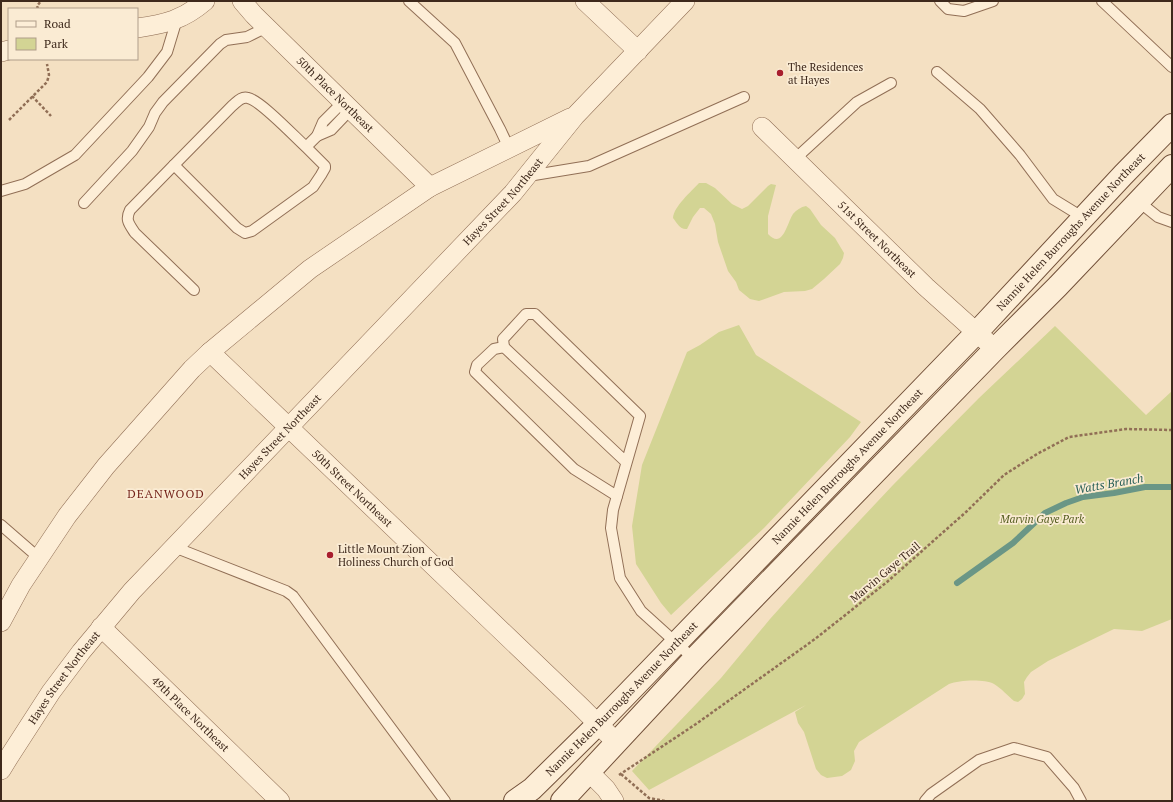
<svg xmlns="http://www.w3.org/2000/svg" width="1173" height="802" font-family="'PT Serif',serif">
  <style>
    .green { fill: #d3d494 }
    .lines { fill: none; stroke-linecap: round; stroke-linejoin: round }
    .stream { stroke: #6a9686; stroke-width: 6 }
    .lane-casing { stroke: #916f56; stroke-width: 12 }
    .street-casing { stroke: #916f56; stroke-width: 20 }
    .secondary-casing { stroke: #725039; stroke-width: 24 }
    .path { stroke: #916f56; stroke-width: 2.5; stroke-dasharray: 3 2; stroke-linecap: butt }
    .lane { stroke: #fdeed7; stroke-width: 10 }
    .street { stroke: #fdeed7; stroke-width: 19 }
    .secondary { stroke: #fdeed7; stroke-width: 22 }
    .poi-dot { fill: #a81e2e; stroke: #faebd3; stroke-width: 1.5 }
    .labels { text-anchor: middle; stroke-width: 3.5; stroke-linejoin: round; paint-order: stroke }
    .poi-label { font-size: 11px; fill: #3e291c; stroke: #faebd3; text-anchor: start }
    .street-label { font-size: 11px; fill: #3e291c; stroke: #faebd3 }
    .park-label { font-size: 11px; font-style: italic; fill: #555e20; stroke: #faebd3 }
    .water-label { font-size: 12px; font-style: italic; fill: #2a6057; stroke: #faebd3 }
    .neighbourhood-label { font-size: 12px; letter-spacing: 1px; fill: #711f16; stroke: #faebd3 }
  </style>
  <rect width="100%" height="100%" fill="#f4e0c2"/>
  <g class="green">
    <path d="M699,183H706L715,188L732,204L742,209L748,206L768,186L771,184L776,185L768,216V234C783,250 787,223 793,214C796,210 801,207 806,206L810,209L821,225L835,238L844,253L843,258L840,264L824,279L812,289L805,291L784,292L759,301L750,299L739,290L736,282L728,271L718,242L715,224L711,214L704,208H700L693,217L687,229C680,230 677,223 673,218C674,206 691,192 699,183Z"/>
    <polygon points="739,325 756,355 861,422 850,437 764,528 671,615 661,603 636,564 632,526 642,465 687,352 700,345 719,332"/>
    <path d="M1055,326L1146,415L1172,391V619L1142,631L1114,629L1048,661L1031,672L1027,677L1024,682L1025,694L1022,699L1018,702L1014,701C1008,696 1001,688 994,684C984,679 960,680 949,684L859,742L854,751L855,761L851,770L842,776L827,778L821,775L816,769L804,732L798,723L795,712L806,705L649,790L632,771L721,678L770,619L831,551L893,485L979,398Z"/>
  </g>
  <g class="lines">
    <polyline class="stream" points="957,583 1013,543 1045,513 1066,503 1083,497 1114,493 1145,487 1172,487"/>
    <defs>
      <g id="lane">
        <polyline points="409,1 455,43 500,129 509,148"/>
        <polyline points="940,1 948,9 964,11 993,1"/>
        <polyline points="1102,1 1172,67"/>
        <polyline points="937,72 980,109 1020,155 1053,199 1084,218"/>
        <polyline points="343,102 323,122 317,136 331,130 351,109"/>
        <path d="M306,147C295,137 260,100 248,98C241,96 237,102 232,106L174,165L237,228L245,233L252,231L313,187L321,175L325,168V166L306,147L317,136"/>
        <polyline points="795,159 857,102 891,83"/>
        <path d="M174,165L130,210C125,220 129,224 135,233L194,290"/>
        <polyline points="528,176 589,166 744,97"/>
        <polyline points="1,191 25,184 75,155 148,77 167,52 177,19"/>
        <polyline points="1138,201 1158,217 1172,222"/>
        <polyline points="84,203 132,151 149,127 155,113 163,102 220,44 226,40 247,37 267,27"/>
        <polyline points="504,347 494,349 477,365 475,372 574,469 617,496"/>
        <polyline points="626,462 504,347 503,339 526,314 535,314 640,416 613,510 611,528 620,578 641,611 694,659"/>
        <polyline points="1,525 39,558"/>
        <polyline points="174,547 286,591 293,596 445,801"/>
        <polyline points="925,801 931,794 979,760 1014,748 1047,757 1074,788 1081,801"/>
      </g>
      <g id="street">
        <path id="s1" d="M242,1L254,15L430,187"/>
        <polyline points="585,1 638,51"/>
        <path d="M137,28C165,24 183,20 205,1"/>
        <polyline points="1,52 9,50"/>
        <path id="s2" d="M762,127L926,287L995,349"/>
        <path id="s3" d="M210,352L580,706L616,742"/>
        <polyline points="1,622 21,585 67,516 106,466 192,369 210,352 310,269 430,187 570,118"/>
        <path id="s4" d="M101,627L280,801"/>
        <path id="s5" d="M1,770L9,757L51,692L81,652L132,591L513,193L575,116L685,1"/>
        <polyline points="589,772 606,789 614,801"/>
      </g>
      <g id="secondary">
        <path id="s6" d="M515,801L532,789L598,724L977,332L1123,175L1172,125"/>
        <polyline points="562,801 694,659 995,349 1058,286 1172,166"/>
      </g>
    </defs>
    <use href="#lane" class="lane-casing"/>
    <use href="#street" class="street-casing"/>
    <use href="#secondary" class="secondary-casing"/>
    <g class="path">
      <polyline points="38,9 37,6 41,1"/>
      <polyline points="32,96 51,116"/>
      <polyline points="9,120 47,82 49,75 47,64"/>
      <polyline points="621,774 649,798 665,801"/>
      <polyline points="619,775 696,724 815,639 887,582 966,512 1004,475 1037,454 1069,437 1126,429 1172,430"/>
    </g>
    <use href="#lane" class="lane"/>
    <use href="#street" class="street"/>
    <use href="#secondary" class="secondary"/>
  </g>
  <g class="poi-dot">
    <circle cx="780" cy="73" r="4"/>
    <circle cx="330" cy="555" r="4"/>
  </g>
  <g class="labels">
    <g class="poi-label">
      <text x="788" y="71">The Residences<tspan x="788" dy="13">at Hayes</tspan></text>
      <text x="338" y="553">Little Mount Zion<tspan x="338" dy="13">Holiness Church of God</tspan></text>
    </g>
    <g class="street-label">
      <text dy="4" stroke="none"><textPath href="#s1" startOffset="132">50th Place Northeast</textPath></text>
      <text dy="4" stroke="none"><textPath href="#s5" startOffset="760">Hayes Street Northeast</textPath></text>
      <text dy="4" stroke="none"><textPath href="#s6" startOffset="796">Nannie Helen Burroughs Avenue Northeast</textPath></text>
      <text dy="4" stroke="none"><textPath href="#s2" startOffset="161">51st Street Northeast</textPath></text>
      <text dy="4" stroke="none"><textPath href="#s5" startOffset="436">Hayes Street Northeast</textPath></text>
      <text dy="4" stroke="none"><textPath href="#s6" startOffset="472">Nannie Helen Burroughs Avenue Northeast</textPath></text>
      <text dy="4" stroke="none"><textPath href="#s3" startOffset="197">50th Street Northeast</textPath></text>
      <text transform="translate(885 572) rotate(-40)" y="4">Marvin Gaye Trail</text>
      <text dy="4" stroke="none"><textPath href="#s5" startOffset="112">Hayes Street Northeast</textPath></text>
      <text dy="4" stroke="none"><textPath href="#s6" startOffset="148">Nannie Helen Burroughs Avenue Northeast</textPath></text>
      <text dy="4" stroke="none"><textPath href="#s4" startOffset="125">49th Place Northeast</textPath></text>
    </g>
    <g class="park-label">
      <text x="1042" y="523">Marvin Gaye Park</text>
    </g>
    <g class="water-label">
      <text transform="translate(1109 484) rotate(-10)" y="4">Watts Branch</text>
    </g>
    <g class="neighbourhood-label">
      <text x="166" y="498">DEANWOOD</text>
    </g>
  </g>
  <rect width="1173" height="802" fill="none" stroke="#3e291c" stroke-width="4"/>
  <rect x="8" y="8" width="130" height="52" fill="#faebd3" stroke="#af9d8a"/>
  <rect x="16" y="21" width="20" height="6" fill="#fdeed7" stroke="#af9d8a"/>
  <text x="44" y="28" font-size="12" fill="#3e291c">Road</text>
  <rect x="16" y="38" width="20" height="12" fill="#d3d494" stroke="#af9d8a"/>
  <text x="44" y="48" font-size="12" fill="#3e291c">Park</text>
</svg>
